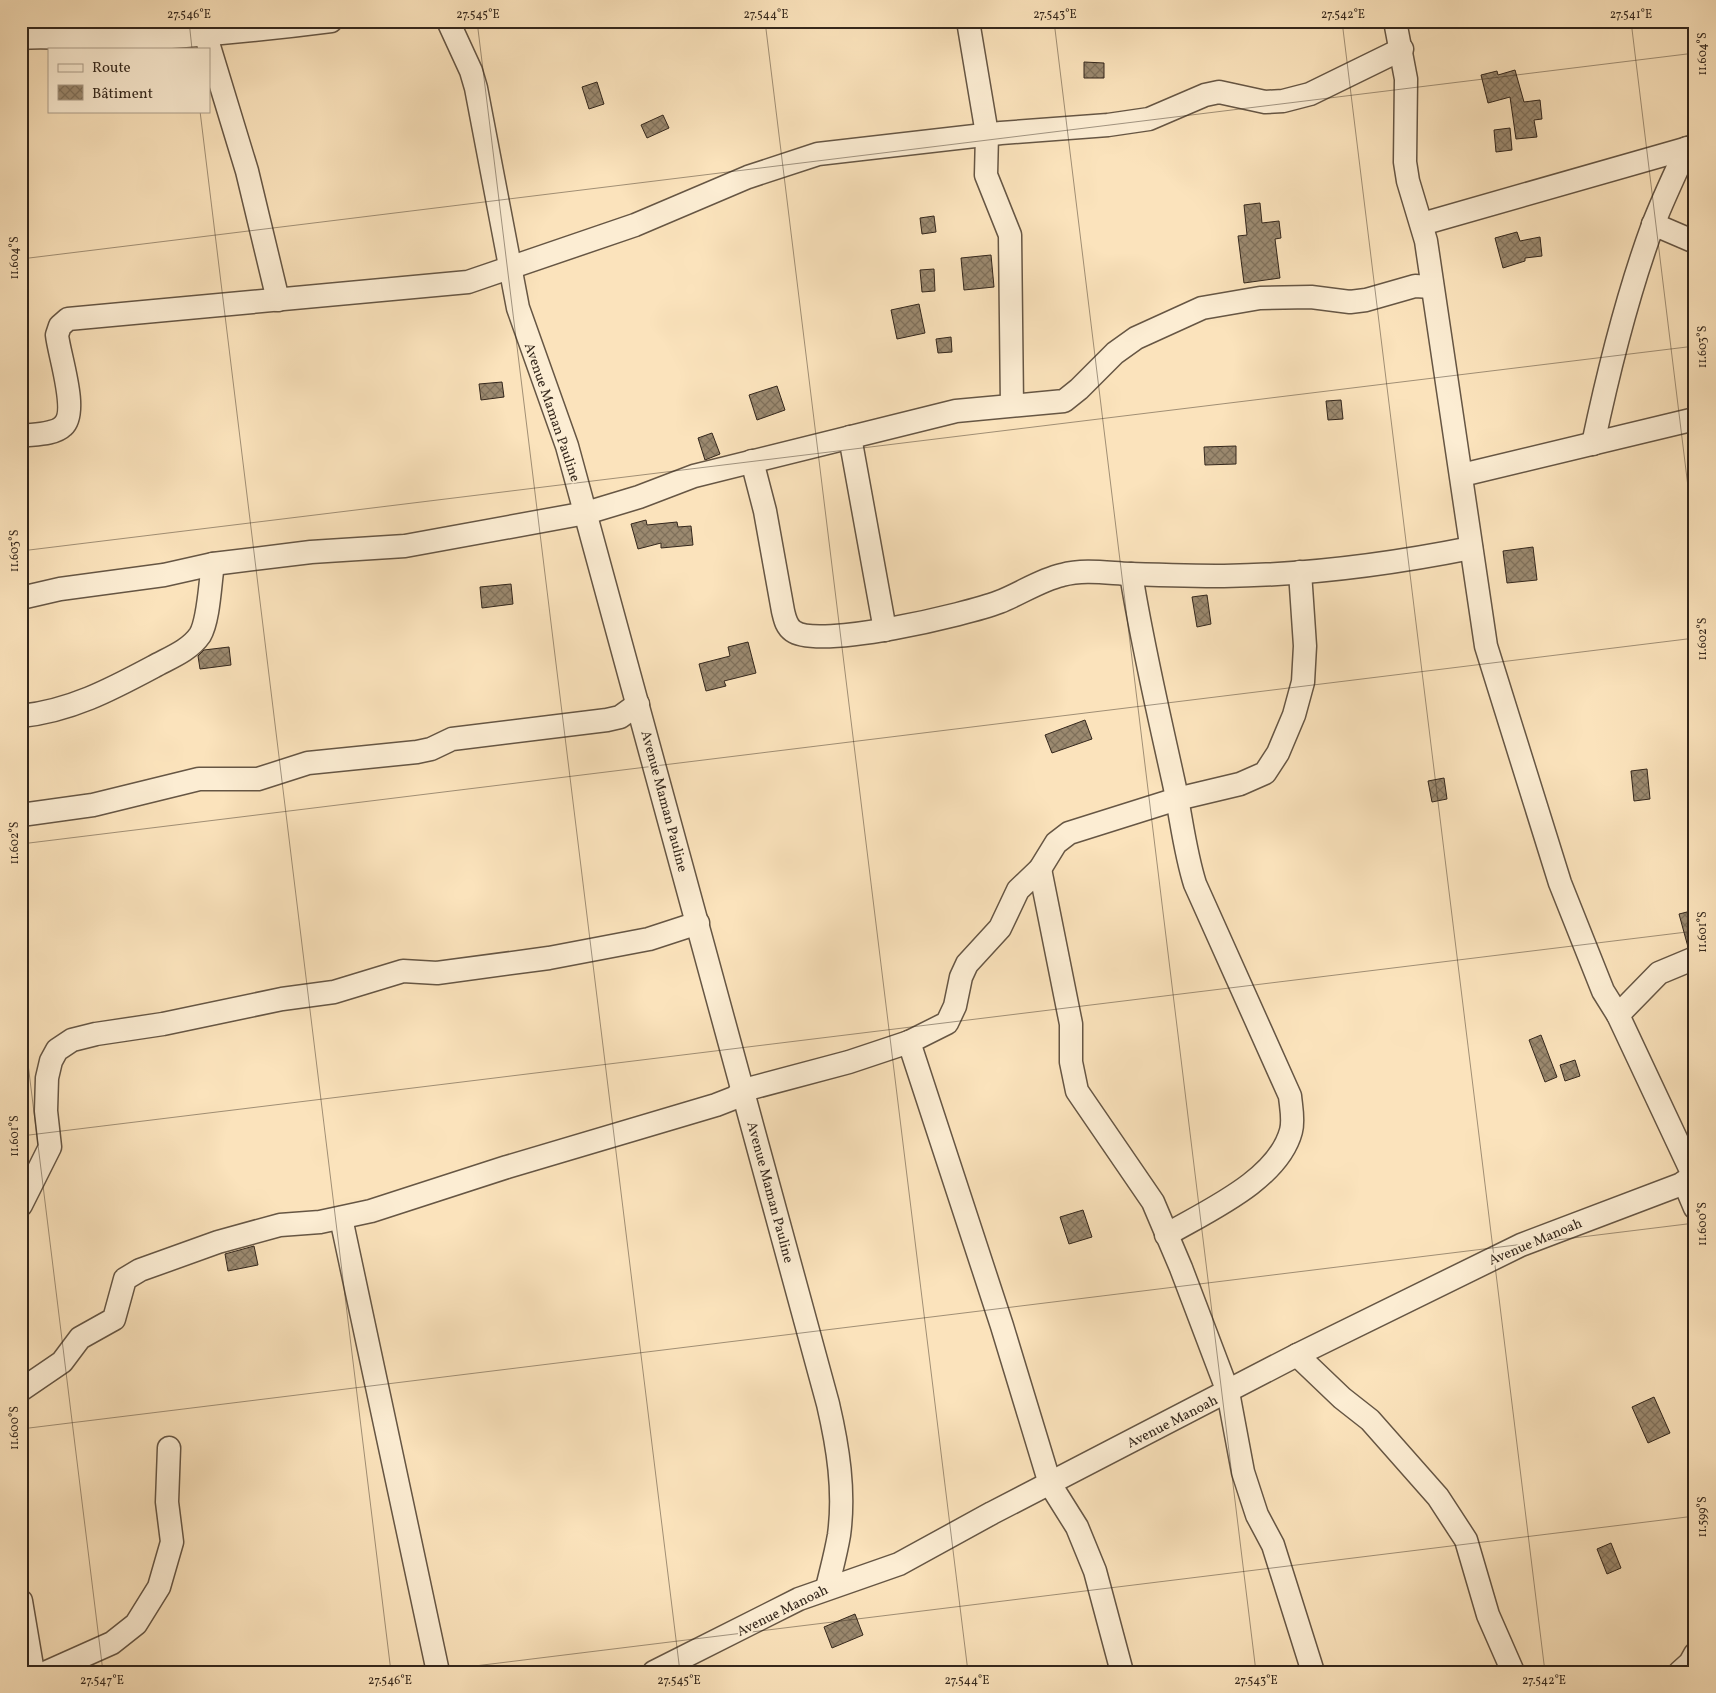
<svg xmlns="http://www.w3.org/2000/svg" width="1716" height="1693" font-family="Vollkorn,serif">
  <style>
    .building { fill: url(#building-cross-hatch); stroke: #34271c }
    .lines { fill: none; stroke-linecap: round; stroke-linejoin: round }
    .minor-casing { stroke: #665644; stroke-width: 25 }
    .minor { stroke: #fcedd3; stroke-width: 22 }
    .ticks { fill: none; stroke: #34271c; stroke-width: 1; stroke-opacity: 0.45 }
    .labels { text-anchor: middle; stroke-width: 4; stroke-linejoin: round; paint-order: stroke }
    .street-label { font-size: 14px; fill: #34271c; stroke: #fcedd3 }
    .neatline { fill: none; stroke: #34271c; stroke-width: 2 }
    .ticks-label { font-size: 12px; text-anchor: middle; fill: #34271c }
  </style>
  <defs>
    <pattern id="building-cross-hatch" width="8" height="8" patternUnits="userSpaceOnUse" patternTransform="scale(1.25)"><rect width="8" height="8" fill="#9b896f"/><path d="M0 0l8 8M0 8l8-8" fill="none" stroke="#7f705a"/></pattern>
  </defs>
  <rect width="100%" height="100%" fill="#fbe3bc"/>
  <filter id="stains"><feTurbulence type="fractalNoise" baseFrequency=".004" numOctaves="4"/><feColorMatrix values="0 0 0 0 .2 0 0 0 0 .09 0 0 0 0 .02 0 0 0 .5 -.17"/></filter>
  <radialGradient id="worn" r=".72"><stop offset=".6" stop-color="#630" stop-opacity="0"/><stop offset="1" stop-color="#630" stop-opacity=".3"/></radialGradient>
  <g class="building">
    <polygon points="1084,62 1104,63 1104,78 1084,78"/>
    <polygon points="1515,70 1524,102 1540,100 1542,119 1534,120 1537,137 1516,139 1510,97 1488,103 1481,75 1497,71 1498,75"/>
    <polygon points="597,82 604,104 589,109 582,87"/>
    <polygon points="663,115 669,128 647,138 641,125"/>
    <polygon points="1510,128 1512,150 1496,152 1494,130"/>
    <polygon points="1260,203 1262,223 1279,221 1281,238 1275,239 1280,278 1244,283 1238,236 1247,235 1244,205"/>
    <polygon points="934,216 936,232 922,234 920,218"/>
    <polygon points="1517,232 1520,241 1540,237 1542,256 1525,258 1525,261 1503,268 1495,238"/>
    <polygon points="991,255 994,287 964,290 961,258"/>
    <polygon points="934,269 935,291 922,292 920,270"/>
    <polygon points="919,304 925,333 897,339 891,310"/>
    <polygon points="951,337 952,352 938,353 936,339"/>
    <polygon points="502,382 504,397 481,400 479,384"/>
    <polygon points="777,386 785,410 757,420 749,395"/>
    <polygon points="1341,400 1343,419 1328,420 1326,401"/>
    <polygon points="712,433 720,454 705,460 698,438"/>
    <polygon points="1236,446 1236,464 1205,465 1204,447"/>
    <polygon points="646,520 647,525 677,522 678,527 691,526 693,545 661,548 661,543 638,549 631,524"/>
    <polygon points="1533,547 1537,580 1507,583 1503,551"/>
    <polygon points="511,584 513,604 482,608 480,587"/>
    <polygon points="1207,595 1211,624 1197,627 1192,597"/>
    <polygon points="748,642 756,673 724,681 726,686 706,691 699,664 730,656 728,647"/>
    <polygon points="229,647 231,665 200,669 198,656 204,650"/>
    <polygon points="1085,720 1092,739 1052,753 1045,735"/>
    <polygon points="1647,769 1650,799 1634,801 1631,771"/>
    <polygon points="1444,778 1447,799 1432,802 1428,781"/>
    <polygon points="1695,910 1695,945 1688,947 1679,914"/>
    <polygon points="1541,1035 1557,1077 1545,1082 1529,1040"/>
    <polygon points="1575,1060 1580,1076 1565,1081 1560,1065"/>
    <polygon points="1083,1210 1092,1237 1069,1244 1060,1217"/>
    <polygon points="254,1246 258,1265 228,1271 225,1254"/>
    <polygon points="1654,1397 1670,1433 1648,1443 1632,1407"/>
    <polygon points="1611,1543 1621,1568 1607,1574 1597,1549"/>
    <polygon points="855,1614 863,1635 832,1648 824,1627"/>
  </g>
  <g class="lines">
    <defs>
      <g id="minor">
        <path d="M448,21L471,71L476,88L518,308L567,446L828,1404C838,1447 845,1491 839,1535C836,1553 831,1571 827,1588"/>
        <polyline points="968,21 987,134 986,175 1010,235 1012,405"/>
        <polyline points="1395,21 1406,79 1405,162 1408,181 1426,241 1486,646 1560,883 1603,991 1618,1015 1695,1179"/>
        <polyline points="205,33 247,171 278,300"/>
        <path d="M21,38C55,35 87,41 121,40C190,37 261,30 331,21"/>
        <polyline points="1422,224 1695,146"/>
        <polyline points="1653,224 1695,242"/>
        <path d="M21,436C33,434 54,435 63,426C79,412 59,355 57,335L60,326L68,319L468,282L635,225L748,177L818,154L1001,133L1108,125L1149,119L1205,95L1219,92L1265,102L1283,101L1310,94L1402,49"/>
        <polyline points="850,437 885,630"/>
        <path d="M1593,444C1608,373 1628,293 1653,225C1663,199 1675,174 1687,148"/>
        <path d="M752,461L765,511L783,611C785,619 786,626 793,631C818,650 968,614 999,602C1020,594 1040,580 1062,575C1084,569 1107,573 1130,574C1161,575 1193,576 1224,576C1307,575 1391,564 1471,548"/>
        <polyline points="1462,475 1695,419"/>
        <path d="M1131,574C1142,643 1158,711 1173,779C1181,814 1184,849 1195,884L1290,1096C1291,1107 1294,1120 1291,1131C1278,1180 1207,1211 1166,1235"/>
        <polyline points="21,598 60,589 164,575 213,564 311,552 405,546 586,513 639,497 694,476 956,411 1064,401 1079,389 1115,353 1136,338 1202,308 1260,298 1311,297 1350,302 1366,300 1415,286 1432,287"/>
        <path d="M21,716C70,711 110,690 153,667C169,658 189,651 200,635C209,620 210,582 213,564"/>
        <polyline points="21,815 93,805 199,779 258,779 308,763 417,752 431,749 452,739 607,720 620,717 638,704"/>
        <polyline points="1040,869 1071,1024 1071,1062 1077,1091 1153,1202 1181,1268 1228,1392 1243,1472 1257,1515 1273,1545 1313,1672"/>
        <polyline points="1618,1015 1659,973 1695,958"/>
        <polyline points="909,1042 1002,1326 1050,1484 1077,1527 1095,1571 1122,1672"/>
        <polyline points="1684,1182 1695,1208"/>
        <polyline points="21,1205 50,1147 46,1111 47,1078 51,1061 57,1050 72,1040 96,1034 163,1024 282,999 334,992 403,971 437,973 549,958 649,939 698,923"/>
        <polyline points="341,1218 438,1672"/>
        <polyline points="1297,1355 1342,1398 1370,1420 1438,1497 1466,1540 1488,1615 1513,1672"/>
        <polyline points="21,1390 62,1362 80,1338 114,1319 125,1279 140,1270 218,1242 280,1225 320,1222 371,1211 507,1167 716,1105 734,1098 744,1090 849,1062 909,1042 947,1023 955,1006 961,977 967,964 1000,928 1018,890 1040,869 1056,843 1069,833 1177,799 1240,784 1265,773 1278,753 1294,715 1303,682 1305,646 1300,572"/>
        <polyline points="21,1601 33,1672"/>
        <polyline points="47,1672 112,1643 136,1624 159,1587 172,1542 167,1502 169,1448"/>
        <polyline points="654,1672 799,1599 899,1564 992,1513 1297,1355 1521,1245 1695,1179"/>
        <polyline points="1680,1672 1690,1663 1695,1654"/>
      </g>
    </defs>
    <use href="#minor" class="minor-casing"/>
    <use href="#minor" class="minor"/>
  </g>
  <path class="ticks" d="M189,21L192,49M477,21L680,1672M765,21L968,1672M1054,21L1256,1672M1342,21L1545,1672M1631,21L1695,544M200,111L391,1672M21,259L1695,53M21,551L1695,346M21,844L1695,638M21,1007L103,1672M21,1136L1695,931M21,1429L1695,1223M426,1672L1695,1516"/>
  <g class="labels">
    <g class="street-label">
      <text transform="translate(553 412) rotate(71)" y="5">Avenue Maman Pauline</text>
      <text transform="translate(665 801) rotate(75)" y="5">Avenue Maman Pauline</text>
      <text transform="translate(771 1192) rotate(75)" y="5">Avenue Maman Pauline</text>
      <text transform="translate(1535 1241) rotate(-23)" y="5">Avenue Manoah</text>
      <text transform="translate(1172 1421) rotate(-27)" y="5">Avenue Manoah</text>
      <text transform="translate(782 1610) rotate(-26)" y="5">Avenue Manoah</text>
    </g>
  </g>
  <rect width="1716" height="1693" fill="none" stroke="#fbe3bc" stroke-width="55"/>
  <rect x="48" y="48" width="162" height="65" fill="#fcedd3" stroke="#ac9e8a"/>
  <rect x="58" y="64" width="25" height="8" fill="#fcedd3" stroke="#ac9e8a"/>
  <text x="92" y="72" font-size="15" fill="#34271c">Route</text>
  <rect x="58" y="85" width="25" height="15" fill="url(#building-cross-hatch)" stroke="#ac9e8a"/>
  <text x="92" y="98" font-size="15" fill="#34271c">Bâtiment</text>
  <rect x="28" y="28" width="1660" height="1638" class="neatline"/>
  <g class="ticks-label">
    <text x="189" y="18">27.546°E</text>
    <text x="478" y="18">27.545°E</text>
    <text x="766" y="18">27.544°E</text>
    <text x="1055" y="18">27.543°E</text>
    <text x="1343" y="18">27.542°E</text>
    <text x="1631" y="18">27.541°E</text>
    <text transform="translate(1702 54) rotate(-90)" y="4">11.604°S</text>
    <text transform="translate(14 258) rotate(-90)" y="4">11.604°S</text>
    <text transform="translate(1702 347) rotate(-90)" y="4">11.603°S</text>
    <text transform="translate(14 551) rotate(-90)" y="4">11.603°S</text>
    <text transform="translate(1702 639) rotate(-90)" y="4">11.602°S</text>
    <text transform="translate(14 843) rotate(-90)" y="4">11.602°S</text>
    <text transform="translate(1702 932) rotate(-90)" y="4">11.601°S</text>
    <text transform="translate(14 1136) rotate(-90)" y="4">11.601°S</text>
    <text transform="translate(1702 1224) rotate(-90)" y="4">11.600°S</text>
    <text transform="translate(14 1428) rotate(-90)" y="4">11.600°S</text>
    <text transform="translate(1702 1517) rotate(-90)" y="4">11.599°S</text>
    <text x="102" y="1684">27.547°E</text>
    <text x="390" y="1684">27.546°E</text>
    <text x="679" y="1684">27.545°E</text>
    <text x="967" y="1684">27.544°E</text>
    <text x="1256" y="1684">27.543°E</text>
    <text x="1544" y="1684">27.542°E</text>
  </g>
  <rect width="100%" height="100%" filter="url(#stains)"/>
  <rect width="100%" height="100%" fill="url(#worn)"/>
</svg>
